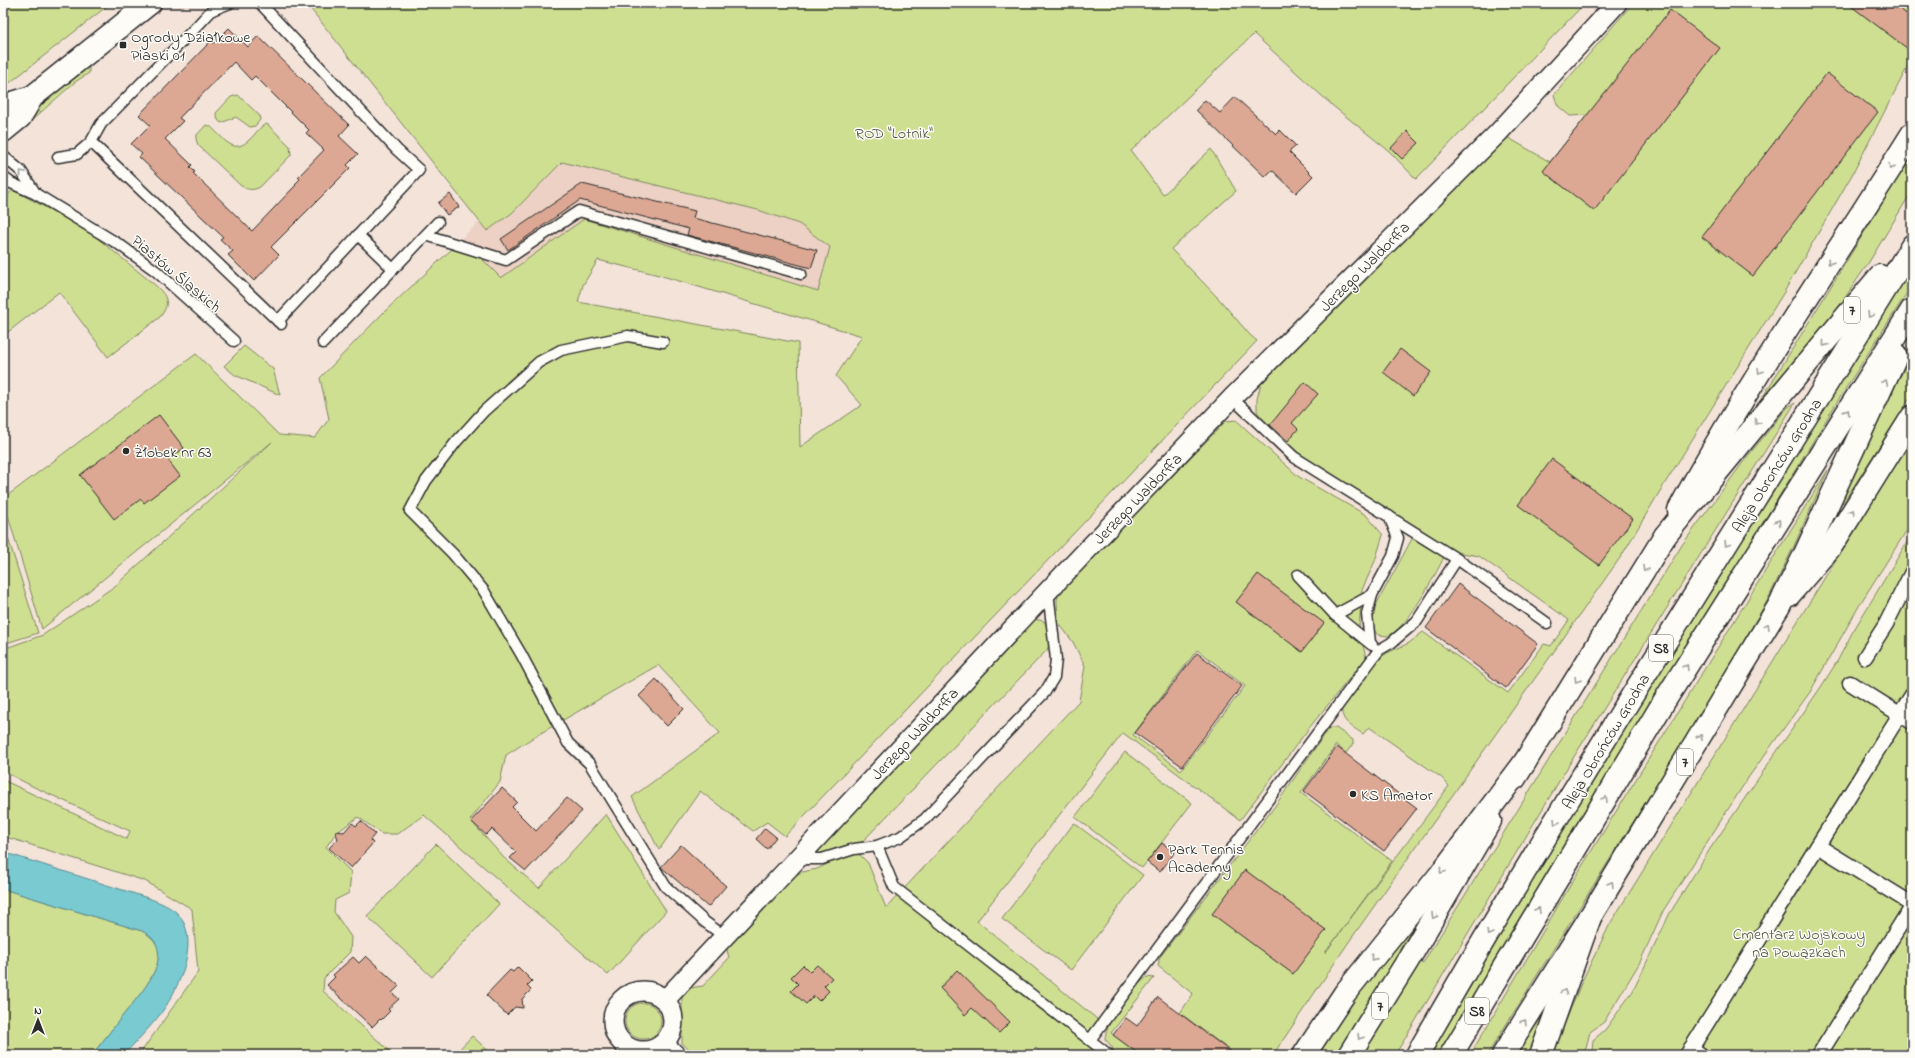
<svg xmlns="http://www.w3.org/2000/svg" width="1915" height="1058" font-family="'Indie Flower',sans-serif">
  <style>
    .built { fill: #ecd1c4 }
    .green { fill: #cfdf92; stroke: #7d855e; fill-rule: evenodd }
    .water { fill: #79cad1; stroke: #5a8a8f }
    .building { fill: #dda893; stroke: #2b2b2b; fill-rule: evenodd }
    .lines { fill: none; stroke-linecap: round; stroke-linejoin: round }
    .service-casing { stroke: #2b2b2b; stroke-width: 13 }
    .pedestrian-casing { stroke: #2b2b2b; stroke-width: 17 }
    .minor-casing { stroke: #2b2b2b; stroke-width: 22 }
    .tertiary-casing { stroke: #2b2b2b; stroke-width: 25 }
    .secondary-casing { stroke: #2b2b2b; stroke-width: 25 }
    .primary-casing { stroke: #2b2b2b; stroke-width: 25 }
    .motorway-casing { stroke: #2b2b2b; stroke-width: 25 }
    .service { stroke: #fdfcf7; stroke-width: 10 }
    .pedestrian { stroke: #fdfcf7; stroke-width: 14 }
    .minor { stroke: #fdfcf7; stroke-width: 19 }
    .tertiary { stroke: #fdfcf7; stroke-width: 22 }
    .secondary { stroke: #fdfcf7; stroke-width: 22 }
    .primary { stroke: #fdfcf7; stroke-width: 22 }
    .motorway { stroke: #fdfcf7; stroke-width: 22 }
    .oneway { stroke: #9e9e9b }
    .poi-dot { fill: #2b2b2b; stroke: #fdfcf7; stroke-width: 1.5 }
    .labels { text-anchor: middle; stroke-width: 3; stroke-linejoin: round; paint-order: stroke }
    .shield { fill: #fdfcf7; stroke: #6a6a68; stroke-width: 1 }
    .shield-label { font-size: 15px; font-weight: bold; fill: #2b2b2b }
    .poi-label { font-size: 16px; fill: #2b2b2b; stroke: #fdfcf7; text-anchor: start }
    .park-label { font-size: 16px; fill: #545845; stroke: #fdfcf7 }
    .street-label { font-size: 16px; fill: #2b2b2b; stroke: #fdfcf7 }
  </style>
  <rect width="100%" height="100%" fill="#f3e3d9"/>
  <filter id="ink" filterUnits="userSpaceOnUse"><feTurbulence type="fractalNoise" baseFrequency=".025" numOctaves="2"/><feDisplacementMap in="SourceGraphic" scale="8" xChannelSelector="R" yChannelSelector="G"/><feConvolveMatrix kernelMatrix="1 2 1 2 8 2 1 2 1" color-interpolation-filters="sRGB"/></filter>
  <g filter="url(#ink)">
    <polygon class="built" points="562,162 758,210 799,224 830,247 819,291 584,219 500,278 480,257 452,249 455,244 479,222 488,231 512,213"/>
    <g class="green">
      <polygon points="3,3 111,3 3,88"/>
      <path d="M306,3H1585L1416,179L1389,151L1333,106L1254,34L1131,151L1163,195L1211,149L1236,191L1171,249L1219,299L1250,335L1257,341L785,836L767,822L753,831L700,791L659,850L632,797L720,733L658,665L534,737L506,755L500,782L470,820L504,858L539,888L606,814L666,911L608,975L424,815L397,834H382L358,817L336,833L326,847L351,872L349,893L335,900L334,912L351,937L350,952L324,978L323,991L394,1055H139L198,972L192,909L145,881L3,836V780L127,839L130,831L34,787L3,771V649L43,635L115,586L272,442L42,629L3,499L196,354L279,435L315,438L329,419L320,378L384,312L452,249L480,257L501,278L584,219L818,291L830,247L799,224L758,210L562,162L512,213L487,231ZM598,260L659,275L862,336L836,376L862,405L800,447L798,343L578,302L583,285Z"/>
      <path d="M1633,3H1912V58L1853,173L1784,292L1657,496L1622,555L1346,946L1273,1055H1236L1180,1013L1193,994L1158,966L1160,957L1275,806L1329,728H1336L1353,740V744L1346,753L1336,745L1301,793L1392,861L1325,953L1449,786L1442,778L1369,727L1363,734C1353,727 1340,722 1342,707L1376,661L1387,653L1409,643L1423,632L1508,693L1544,644L1551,646L1569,620L1479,556L1456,552L1342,483L1296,451L1265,423L1257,411V399L1262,380L1507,137L1550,162L1587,115L1570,116L1558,106L1554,95Z"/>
      <polygon points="87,63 89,66 89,73 75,82 31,121 28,117"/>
      <polygon points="238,95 259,115 260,120 255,126 250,127 236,117 221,123 218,120 216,113 231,97"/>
      <path d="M267,124L290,146L291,155L260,187C252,191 247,190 240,185L198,145L196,139L197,135L206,125L210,126C228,142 234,158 255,134C258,130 261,126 267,124Z"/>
      <polygon points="1912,155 1912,191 1869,262 1817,339 1759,403"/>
      <path d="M13,190L86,229L155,285C167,296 171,303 160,317L108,357L59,292L3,336V199Z"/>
      <polygon points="1912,266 1912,285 1842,394 1683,653 1588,805 1438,1055 1427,1055 1511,911"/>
      <polygon points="244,346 273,369 280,395 235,375 224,366"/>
      <polygon points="1912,356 1912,395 1843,503 1840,502 1879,413"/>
      <path d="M1795,403L1570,763L1395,1055H1316C1346,1006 1383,962 1419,918L1399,951L1423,963L1682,545L1747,457L1788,407Z"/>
      <path d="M1236,420L1299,477L1366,515L1383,535L1375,561L1362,590L1359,628L1366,658L1309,728L1240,820L1123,733L977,921L1097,1019L1093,1036L1106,1055H1043L1036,1048L1028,1055H695L682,1043V997L689,988L703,986L729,958L726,946L789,878L802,872L817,869L850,853L860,855L868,863L886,908L1079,701L1085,666L1073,642L1058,622L1057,600L1059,592L1226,421ZM1197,650L1245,686L1181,770L1133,735Z"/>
      <polygon points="1912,437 1912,522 1863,599 1810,692 1748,778 1663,911 1640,962 1604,1022 1590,1032 1584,1055 1552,1055 1582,981 1610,924"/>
      <polygon points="1828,470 1793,548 1767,601 1706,706 1487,1055 1470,1055 1571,884"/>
      <polygon points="3,522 38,633 3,644"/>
      <polygon points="1912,534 1912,1055 1590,1055 1592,1052 1593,1040 1605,1030 1633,991 1670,913 1710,849 1821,687 1838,660 1852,633"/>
      <path d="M1413,537L1444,557C1436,574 1406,631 1387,636C1385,636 1381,635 1378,635L1374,630L1373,619L1376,605Z"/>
      <path d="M1033,619L1044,621C1050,632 1052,638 1047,650L861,843L818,855L815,851Z"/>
      <polygon points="1125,752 1192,803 1142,868 1075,817"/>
      <polygon points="1074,823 1143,875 1071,970 1002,919"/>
      <polygon points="436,844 499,904 432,977 367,916"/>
      <path d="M3,889L142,931C181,951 141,993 124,1014C113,1028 103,1041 92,1055H3Z"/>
      <path d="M1147,977L1154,978L1111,1033L1140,1055H1108L1113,1048L1105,1039C1105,1022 1133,987 1147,977Z"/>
      <polygon points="1557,992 1532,1055 1517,1055 1519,1052"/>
      <circle cx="643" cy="1021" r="18"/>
      <polygon points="472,1036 493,1055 454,1055"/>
    </g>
    <path class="water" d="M3,852L148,898C159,902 170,906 178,914C200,939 181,982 166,1006C155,1023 138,1039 124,1055H92C103,1041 113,1028 124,1014C141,993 181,951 142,931L3,889Z"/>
    <g class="building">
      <polygon points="1847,3 1892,3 1912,18 1912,52"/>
      <polygon points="1670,10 1720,48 1594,211 1543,171"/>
      <path d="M229,28L248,47L258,36L349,125L339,136L358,154L347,165L350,168L271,247L279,255L254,281L228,255L233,251L220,239L223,237L139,157L142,154L131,144L150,125L139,115L211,41L214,43ZM234,62L251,80L255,76L309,130L306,133L324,150L298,177L300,179L295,184L296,185L252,231L193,173L195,172L190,167L192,165L165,139L183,121L179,118Z"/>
      <polygon points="1827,73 1878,112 1753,276 1702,237"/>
      <polygon points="1235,97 1276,134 1280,130 1296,146 1289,152 1313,176 1296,193 1272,170 1265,177 1196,110 1205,100 1220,113"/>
      <polygon points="1407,131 1419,143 1402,159 1391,148"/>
      <polygon points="582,184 695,211 693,218 817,250 811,268 687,235 689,229 580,200 508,250 501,239"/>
      <polygon points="450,194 459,207 447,215 438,203"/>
      <polygon points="1400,349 1431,372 1413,396 1383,372"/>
      <polygon points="1305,382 1318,394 1292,423 1298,429 1288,441 1270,425"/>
      <polygon points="159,415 184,448 168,460 180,476 144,503 141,499 114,519 80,475"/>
      <polygon points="1552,459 1633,519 1599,565 1518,505"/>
      <polygon points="1258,574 1324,623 1302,652 1236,602"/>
      <polygon points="1458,584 1538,644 1506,688 1426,628"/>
      <polygon points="1197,653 1242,686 1182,766 1135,733"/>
      <polygon points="656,679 684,709 667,726 639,696"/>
      <polygon points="1337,747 1417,808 1384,851 1304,791"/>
      <polygon points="502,788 517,802 512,807 536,831 567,798 582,811 526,871 510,858 516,852 492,829 486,835 471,821"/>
      <polygon points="361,821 375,834 370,840 373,843 351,868 329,848 338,839 335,831 344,832 352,823 356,826"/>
      <polygon points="765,828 776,837 767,849 756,839"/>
      <polygon points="1162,843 1175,852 1160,872 1147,862"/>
      <polygon points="681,845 726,886 708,907 661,867"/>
      <polygon points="1245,870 1326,930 1293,974 1212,914"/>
      <polygon points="366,956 399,986 392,993 399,999 388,1009 390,1011 381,1020 380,1019 372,1027 327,985 335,977 333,975 353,957 359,963"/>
      <polygon points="803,965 810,972 817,965 832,978 824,986 829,991 819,1001 814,996 806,1004 791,991 798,984 791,977"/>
      <polygon points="518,967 532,981 527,986 531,990 522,999 523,1008 515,1007 507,1015 486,995 510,970 513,972"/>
      <polygon points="957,970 1010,1022 999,1033 972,1008 965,1015 940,988"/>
      <polygon points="1158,997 1235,1055 1140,1055 1113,1035 1126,1018 1137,1026"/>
    </g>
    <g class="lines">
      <defs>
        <g id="service">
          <polyline points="260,3 397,150 419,170 278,321"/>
          <polyline points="91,142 101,124 199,24 212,10 230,3"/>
          <polyline points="3,156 21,171 36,194"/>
          <polyline points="58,157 77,154 91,142 281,324"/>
          <polyline points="3,177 11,183 36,194 120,245 156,271 234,341"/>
          <polyline points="358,235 393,269"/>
          <polyline points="426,235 506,260 579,211 801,274"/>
          <polyline points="663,342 628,336 561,350 539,362 484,411 456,442 426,481 410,511 453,554 484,591 521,654 568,743 590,764 666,887 705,922 724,936"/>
          <polyline points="323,343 438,222"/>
          <polyline points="1232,398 1294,457 1457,559 1547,623"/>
          <polyline points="1298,575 1335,615 1372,645"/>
          <polyline points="1335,615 1372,595"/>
          <polyline points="1370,643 1367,614 1372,595 1393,556 1398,538 1389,516"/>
          <polyline points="877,846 894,887 1109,1055"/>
          <polyline points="798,856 807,859 822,859 854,849 877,846 900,837 925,819 1045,692 1054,677 1056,659 1048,592"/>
          <polyline points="666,1040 682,1055"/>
          <polyline points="1090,1040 1379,650 1391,643 1417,621 1457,559"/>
        </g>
        <g id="pedestrian">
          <polyline points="1865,657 1886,624 1912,572"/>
          <polyline points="1850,683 1912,722"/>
          <polyline points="1818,846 1912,904"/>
          <polyline points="1691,1048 1701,1055"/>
          <polyline points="1687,1055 1912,695"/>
          <polyline points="1819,1055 1912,906"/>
        </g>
        <g id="minor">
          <circle cx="643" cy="1021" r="30"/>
          <polyline points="665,1000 1048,591 1232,398 1498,133 1617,3"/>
        </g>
        <g id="tertiary">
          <polyline points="3,110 10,104 32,97"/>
          <polyline points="3,131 20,117 32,97 150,3"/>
        </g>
        <g id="secondary">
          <path d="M1679,510C1749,380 1834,259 1912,134"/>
          <polyline points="1789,595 1832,545 1912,417"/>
        </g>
        <g id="primary">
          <polyline points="1515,778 1665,536"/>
          <polyline points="1349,1055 1410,957 1490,821"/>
          <polyline points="1503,1055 1590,917 1779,606"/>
        </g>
        <g id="motorway">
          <path d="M1665,536C1736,448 1808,362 1880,276"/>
          <polyline points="1779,606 1804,556 1896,356"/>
          <polyline points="1304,1055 1345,993 1439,876 1525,762"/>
          <path d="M1417,1055C1574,780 1747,515 1912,246"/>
          <polyline points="1451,1055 1665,700 1912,310"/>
          <polyline points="1541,1055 1590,917"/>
        </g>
      </defs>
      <use href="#service" class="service-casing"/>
      <use href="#pedestrian" class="pedestrian-casing"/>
      <use href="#minor" class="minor-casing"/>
      <use href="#tertiary" class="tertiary-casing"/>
      <use href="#secondary" class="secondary-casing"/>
      <use href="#primary" class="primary-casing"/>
      <use href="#motorway" class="motorway-casing"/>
      <use href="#service" class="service"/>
      <use href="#pedestrian" class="pedestrian"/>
      <use href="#minor" class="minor"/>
      <use href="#tertiary" class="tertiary"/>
      <use href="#secondary" class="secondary"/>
      <use href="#primary" class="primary"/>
      <use href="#motorway" class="motorway"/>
    </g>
    <defs><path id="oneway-chevron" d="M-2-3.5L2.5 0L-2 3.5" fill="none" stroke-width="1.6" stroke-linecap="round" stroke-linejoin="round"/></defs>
    <g class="oneway">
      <use href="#oneway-chevron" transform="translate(1891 167) rotate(122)"/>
      <use href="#oneway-chevron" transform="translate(22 173) rotate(-130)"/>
      <use href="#oneway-chevron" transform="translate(1830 262) rotate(124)"/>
      <use href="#oneway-chevron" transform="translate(1870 315) rotate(122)"/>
      <use href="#oneway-chevron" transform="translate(1825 344) rotate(129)"/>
      <use href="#oneway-chevron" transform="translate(1760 371) rotate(122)"/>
      <use href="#oneway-chevron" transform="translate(1885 382) rotate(-65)"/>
      <use href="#oneway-chevron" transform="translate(1847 412) rotate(-58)"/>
      <use href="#oneway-chevron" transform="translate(1757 422) rotate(129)"/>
      <use href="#oneway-chevron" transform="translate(1852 512) rotate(-58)"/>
      <use href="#oneway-chevron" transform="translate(1778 522) rotate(-58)"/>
      <use href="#oneway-chevron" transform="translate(1727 544) rotate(122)"/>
      <use href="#oneway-chevron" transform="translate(1645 569) rotate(121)"/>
      <use href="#oneway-chevron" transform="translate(1767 626) rotate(-59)"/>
      <use href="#oneway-chevron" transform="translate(1686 667) rotate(-58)"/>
      <use href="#oneway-chevron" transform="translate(1577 680) rotate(122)"/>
      <use href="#oneway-chevron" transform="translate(1700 737) rotate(-59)"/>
      <use href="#oneway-chevron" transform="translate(1605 799) rotate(-59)"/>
      <use href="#oneway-chevron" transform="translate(1556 822) rotate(121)"/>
      <use href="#oneway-chevron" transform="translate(1442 871) rotate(127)"/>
      <use href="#oneway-chevron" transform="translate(1611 884) rotate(-59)"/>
      <use href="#oneway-chevron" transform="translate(1538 910) rotate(-59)"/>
      <use href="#oneway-chevron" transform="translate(1434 916) rotate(120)"/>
      <use href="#oneway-chevron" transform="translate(1489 933) rotate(121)"/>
      <use href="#oneway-chevron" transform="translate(1373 958) rotate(129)"/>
      <use href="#oneway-chevron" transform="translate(1564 992) rotate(-70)"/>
      <use href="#oneway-chevron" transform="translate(1524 1022) rotate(-57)"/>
      <use href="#oneway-chevron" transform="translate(1360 1037) rotate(122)"/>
    </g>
  </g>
  <g class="poi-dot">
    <rect x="119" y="41" width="8" height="8" rx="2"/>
    <circle cx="126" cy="451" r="4"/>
    <circle cx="1353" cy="794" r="4"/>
    <circle cx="1160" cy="857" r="4"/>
  </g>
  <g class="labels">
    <g class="shield">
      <rect x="1844" y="297" width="16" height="26" rx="3"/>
      <rect x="1649" y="635" width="24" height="26" rx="3"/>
      <rect x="1677" y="749" width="16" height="26" rx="3"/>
      <rect x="1372" y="993" width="16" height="26" rx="3"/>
      <rect x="1465" y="998" width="24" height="26" rx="3"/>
    </g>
    <g class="shield-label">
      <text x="1852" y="315">7</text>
      <text x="1661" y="653">S8</text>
      <text x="1685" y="767">7</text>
      <text x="1380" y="1011">7</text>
      <text x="1477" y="1016">S8</text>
    </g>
    <g class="poi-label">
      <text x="131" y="42">Ogrody Działkowe<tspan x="131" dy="18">Piaski 01</tspan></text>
      <text x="134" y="457">Żłobek nr 63</text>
      <text x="1361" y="800">KS Amator</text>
      <text x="1168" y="854">Park Tennis<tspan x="1168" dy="18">Academy</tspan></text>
    </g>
    <g class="park-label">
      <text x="894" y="138">ROD "Lotnik"</text>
      <text x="1799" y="939">Cmentarz Wojskowy<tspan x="1799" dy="18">na Powązkach</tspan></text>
    </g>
    <g class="street-label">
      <text transform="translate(1364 266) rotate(-45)" y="6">Jerzego Waldorffa</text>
      <text transform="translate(177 273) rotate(40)" y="6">Piastów Śląskich</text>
      <text transform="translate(1776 465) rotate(-58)" y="6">Aleja Obrońców Grodna</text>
      <text transform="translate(1137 498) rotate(-46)" y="6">Jerzego Waldorffa</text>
      <text transform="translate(914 733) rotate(-47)" y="6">Jerzego Waldorffa</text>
      <text transform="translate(1605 741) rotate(-59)" y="6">Aleja Obrońców Grodna</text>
    </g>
  </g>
  <rect width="1915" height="1058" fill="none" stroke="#fdfcf7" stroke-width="16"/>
  <rect x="8" y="8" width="1899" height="1042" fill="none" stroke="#2b2b2b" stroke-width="1.5" filter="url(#ink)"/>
  <g transform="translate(38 1020)" stroke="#fdfcf7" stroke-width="3" paint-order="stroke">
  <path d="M0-3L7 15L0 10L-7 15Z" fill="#2b2b2b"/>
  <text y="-6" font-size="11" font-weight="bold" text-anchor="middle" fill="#2b2b2b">N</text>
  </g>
</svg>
